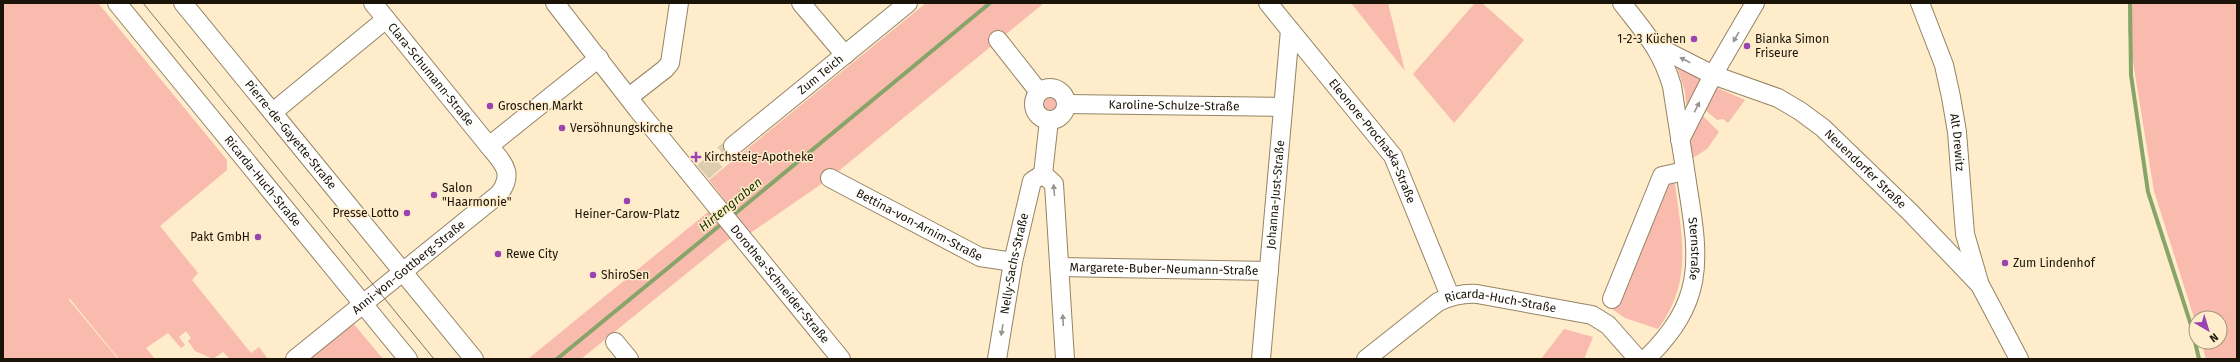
<svg xmlns="http://www.w3.org/2000/svg" width="2240" height="362" font-family="'Fira Sans',sans-serif">
  <style>
    .green { fill: #f8bbad }
    .lines { fill: none; stroke-linecap: round; stroke-linejoin: round }
    .stream { stroke: #87a469; stroke-width: 4 }
    .minor-tunnel { stroke: #ddccad; stroke-width: 18; stroke-dasharray: 18 9; stroke-linecap: butt }
    .minor-casing { stroke: #958465; stroke-width: 20 }
    .minor { stroke: #fff; stroke-width: 18 }
    .tram { stroke: #817560; stroke-width: 1 }
    .oneway { fill: #989590 }
    .poi-dot { fill: #9944b1; stroke: #ffecca; stroke-width: 1.5 }
    .labels { text-anchor: middle; stroke-width: 3; stroke-linejoin: round; paint-order: stroke }
    .poi-label { font-size: 12px; fill: #1a1408; stroke: #ffecca; text-anchor: start }
    .street-label { font-size: 12px; fill: #1a1408; stroke: #ffecca }
    .water-label { font-size: 13px; font-style: italic; fill: #213b03; stroke: #ffecca }
  </style>
  <rect width="100%" height="100%" fill="#ffecca"/>
  <g class="green">
    <polygon points="3,3 98,3 227,160 227,170 160,226 198,273 192,280 251,353 259,347 268,359 230,359 223,352 213,359 195,351 188,341 191,338 186,331 179,337 185,345 181,348 168,333 146,348 155,359 119,359 70,299 71,297 69,300 118,359 3,359"/>
    <polygon points="926,3 1044,3 830,178 743,238 729,239 581,359 528,359 724,199 709,180"/>
    <polygon points="1351,3 1388,3 1405,71"/>
    <polygon points="1475,3 1482,3 1524,40 1454,123 1413,74"/>
    <polygon points="2129,3 2237,3 2237,359 2206,359 2201,342 2220,342 2220,318 2196,318 2196,324 2154,191 2128,31"/>
    <polygon points="1676,64 1700,79 1699,91 1687,112 1685,92"/>
    <polygon points="1713,86 1745,100 1728,123 1723,119 1717,120 1704,109"/>
    <circle cx="1050" cy="104" r="9"/>
    <polygon points="1698,116 1703,116 1719,132 1707,149 1693,158 1689,133"/>
    <path d="M1665,180H1670L1675,184C1682,239 1693,281 1658,329L1625,318L1612,309Z"/>
    <polygon points="352,322 383,359 307,359"/>
    <polygon points="1564,329 1593,337 1584,359 1541,359"/>
  </g>
  <g class="lines">
    <g class="stream">
      <polyline points="2130,3 2131,75 2148,192 2191,325 2199,359"/>
      <polyline points="731,217 990,3"/>
      <polyline points="557,359 724,222"/>
    </g>
    <polyline class="minor-tunnel" points="703,172 733,146"/>
    <defs>
      <g id="minor">
        <path id="s1" d="M117,3L408,359"/>
        <path id="s2" d="M183,3L474,359"/>
        <path id="s3" d="M373,3L489,146"/>
        <path id="s4" d="M555,3L638,110L841,359"/>
        <polyline points="801,3 845,55"/>
        <path id="s5" d="M1268,3L1393,156L1450,296"/>
        <path id="s6" d="M1622,3C1645,33 1661,49 1672,86C1677,120 1683,154 1688,189C1700,263 1704,302 1646,359"/>
        <path id="s7" d="M1920,3L1944,65L1951,97L1957,132L1965,234L1979,282"/>
        <polyline points="998,40 1039,92"/>
        <path id="s8" d="M1656,46L1713,75L1778,98L1800,111L1823,128L1910,212L1980,285L2019,359"/>
        <circle cx="1050" cy="104" r="16"/>
        <polyline points="629,97 665,69 670,63 679,3"/>
        <path id="s9" d="M1066,104L1282,107"/>
        <polyline points="273,112 386,19"/>
        <polyline points="1680,140 1713,75 1755,3"/>
        <path id="s10" d="M733,146L908,3"/>
        <polyline points="1043,174 1054,184 1065,359"/>
        <polyline points="1043,174 1049,120"/>
        <path id="s11" d="M830,178L980,257L1013,262"/>
        <path id="s12" d="M1060,267L1269,271"/>
        <polyline points="1612,299 1662,176 1685,171"/>
        <polyline points="615,342 629,359"/>
        <path id="s13" d="M295,359L499,194C515,173 503,163 489,146L599,58"/>
        <path id="s14" d="M997,359L1013,262L1032,181L1043,174"/>
        <path id="s15" d="M1261,359L1290,30"/>
        <path id="s16" d="M1366,359L1438,302C1451,296 1462,293 1477,294L1592,315L1608,325L1638,359"/>
      </g>
    </defs>
    <use href="#minor" class="minor-casing"/>
    <use href="#minor" class="minor"/>
    <polyline class="tram" points="143,3 434,359"/>
  </g>
  <defs><path id="oneway-solid" d="M-6-.8H1V-3.2L6.5 0L1 3.2V.8H-6Z"/></defs>
  <g class="oneway">
    <use href="#oneway-solid" transform="translate(1736 37) rotate(120)"/>
    <use href="#oneway-solid" transform="translate(1685 60) rotate(-153)"/>
    <use href="#oneway-solid" transform="translate(1697 107) rotate(-63)"/>
    <use href="#oneway-solid" transform="translate(1054 190) rotate(-95)"/>
    <use href="#oneway-solid" transform="translate(1063 320) rotate(-93)"/>
    <use href="#oneway-solid" transform="translate(1002 330) rotate(99)"/>
  </g>
  <g class="poi-dot">
    <circle cx="1694" cy="39" r="4"/>
    <circle cx="1747" cy="46" r="4"/>
    <circle cx="490" cy="106" r="4"/>
    <circle cx="562" cy="128" r="4"/>
    <path d="M694 151h4v4h4v4h-4v4h-4v-4h-4v-4h4z"/>
    <circle cx="434" cy="195" r="4"/>
    <circle cx="627" cy="201" r="4"/>
    <circle cx="407" cy="213" r="4"/>
    <circle cx="258" cy="237" r="4"/>
    <circle cx="498" cy="254" r="4"/>
    <circle cx="2005" cy="263" r="4"/>
    <circle cx="593" cy="275" r="4"/>
  </g>
  <g class="labels">
    <g class="poi-label">
      <text x="1686" y="43" text-anchor="end">1-2-3 Küchen</text>
      <text x="1755" y="43">Bianka Simon<tspan x="1755" dy="14">Friseure</tspan></text>
      <text x="498" y="110">Groschen Markt</text>
      <text x="570" y="132">Versöhnungskirche</text>
      <text x="704" y="161">Kirchsteig-Apotheke</text>
      <text x="442" y="192">Salon<tspan x="442" dy="14">"Haarmonie"</tspan></text>
      <text x="399" y="217" text-anchor="end">Presse Lotto</text>
      <text x="627" y="218" text-anchor="middle">Heiner-Carow-Platz</text>
      <text x="250" y="241" text-anchor="end">Pakt GmbH</text>
      <text x="506" y="258">Rewe City</text>
      <text x="2013" y="267">Zum Lindenhof</text>
      <text x="601" y="279">ShiroSen</text>
    </g>
    <g class="street-label">
      <text dy="4" stroke="none"><textPath href="#s3" startOffset="92">Clara-Schumann-Straße</textPath></text>
      <text dy="4" stroke="none"><textPath href="#s10" startOffset="113">Zum Teich</textPath></text>
      <text dy="4" stroke="none"><textPath href="#s9" startOffset="108">Karoline-Schulze-Straße</textPath></text>
      <text dy="4" stroke="none"><textPath href="#s2" startOffset="170">Pierre-de-Gayette-Straße</textPath></text>
      <text dy="4" stroke="none"><textPath href="#s5" startOffset="174">Eleonore-Prochaska-Straße</textPath></text>
      <text dy="4" stroke="none"><textPath href="#s7" startOffset="145">Alt Drewitz</textPath></text>
      <text dy="4" stroke="none"><textPath href="#s8" startOffset="246">Neuendorfer Straße</textPath></text>
      <text dy="4" stroke="none"><textPath href="#s1" startOffset="230">Ricarda-Huch-Straße</textPath></text>
      <text dy="4" stroke="none"><textPath href="#s15" startOffset="165">Johanna-Just-Straße</textPath></text>
      <text dy="4" stroke="none"><textPath href="#s11" startOffset="101">Bettina-von-Arnim-Straße</textPath></text>
      <text dy="4" stroke="none"><textPath href="#s6" startOffset="262">Sternstraße</textPath></text>
      <text dy="4" stroke="none"><textPath href="#s14" startOffset="97">Nelly-Sachs-Straße</textPath></text>
      <text dy="4" stroke="none"><textPath href="#s13" startOffset="146">Anni-von-Gottberg-Straße</textPath></text>
      <text dy="4" stroke="none"><textPath href="#s12" startOffset="104">Margarete-Buber-Neumann-Straße</textPath></text>
      <text dy="4" stroke="none"><textPath href="#s4" startOffset="360">Dorothea-Schneider-Straße</textPath></text>
      <text dy="4" stroke="none"><textPath href="#s16" startOffset="156">Ricarda-Huch-Straße</textPath></text>
    </g>
    <g class="water-label">
      <text transform="translate(730 204) rotate(-39)" y="5">Hirtengraben</text>
    </g>
  </g>
  <rect width="2240" height="362" fill="none" stroke="#1a1408" stroke-width="8"/>
  <g transform="translate(2208 330) rotate(142)"><circle r="19" fill="#ffecca" stroke="#a3967c"/>
  <path d="M0-3L7 15L0 10L-7 15Z" fill="#9944b1"/>
  <text y="-6" font-size="11" font-weight="bold" text-anchor="middle" fill="#1a1408">N</text>
  </g>
</svg>
